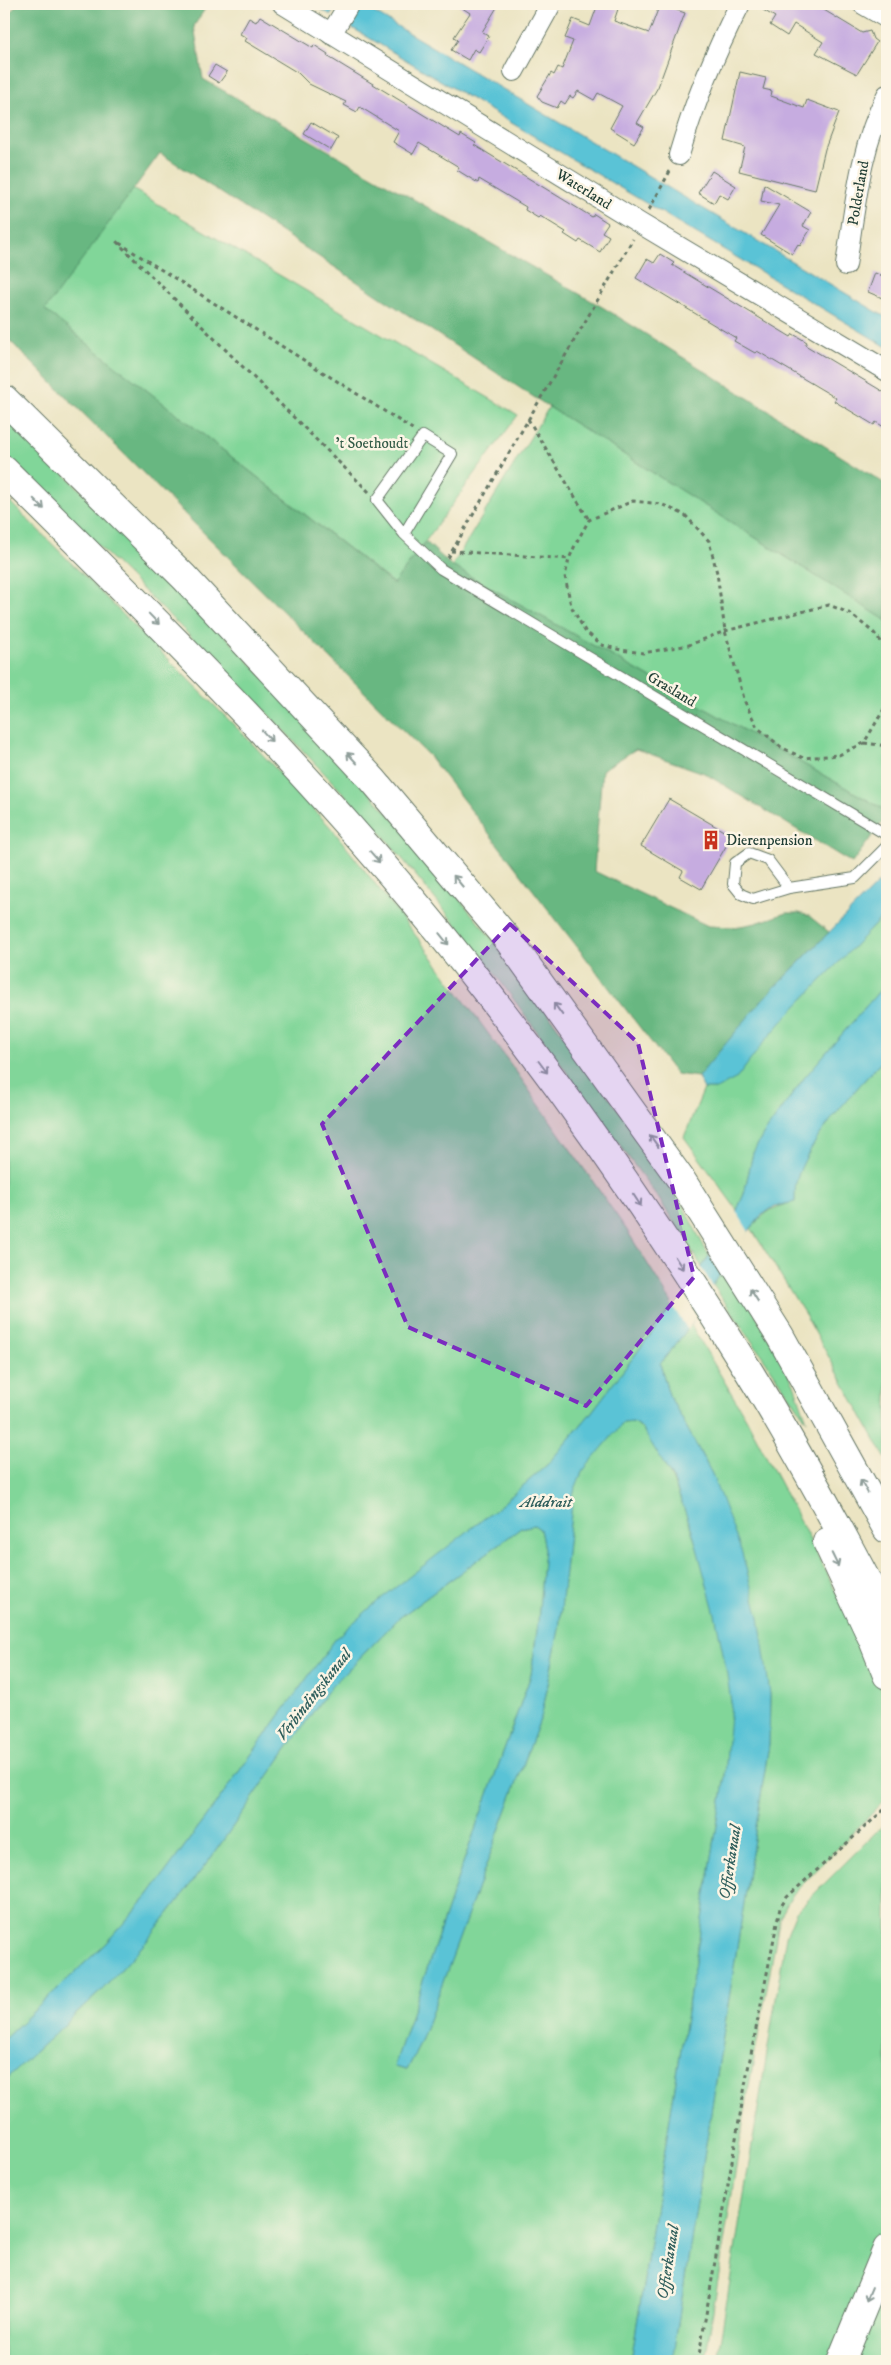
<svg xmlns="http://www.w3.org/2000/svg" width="891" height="2365" font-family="'IM FELL DW Pica',serif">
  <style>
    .green { fill: #81d699; stroke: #508a66 }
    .forest { fill: #68b781; stroke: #447a5a }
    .water { fill: #5ac3d6; stroke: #3c8085 }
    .pier { fill: #ebe4c2 }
    .building { fill: #c6ace0 }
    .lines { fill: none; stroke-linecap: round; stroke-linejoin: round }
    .lane-casing { stroke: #676; stroke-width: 12 }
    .street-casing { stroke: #676; stroke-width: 22 }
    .highway-casing { stroke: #676; stroke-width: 30 }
    .path { stroke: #676; stroke-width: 3; stroke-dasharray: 4 4; stroke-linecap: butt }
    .lane { stroke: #fff; stroke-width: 10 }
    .street { stroke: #fff; stroke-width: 20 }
    .highway { stroke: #fff; stroke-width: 28 }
    .oneway { stroke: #8f9e9a }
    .marked { fill: #7b2cbf; fill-opacity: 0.2; stroke: #7b2cbf; stroke-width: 4; stroke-dasharray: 10 6; stroke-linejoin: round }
    .labels { text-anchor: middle; stroke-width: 5; stroke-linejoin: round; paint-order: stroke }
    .street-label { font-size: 15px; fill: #1f3d34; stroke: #fcf5e5 }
    .park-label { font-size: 15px; fill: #335c48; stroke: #fcf5e5 }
    .poi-label { font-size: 15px; fill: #1f3d34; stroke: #fcf5e5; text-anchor: start }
    .water-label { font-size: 16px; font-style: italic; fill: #2e5e5c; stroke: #fcf5e5 }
  </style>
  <rect width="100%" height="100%" fill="#fcf5e5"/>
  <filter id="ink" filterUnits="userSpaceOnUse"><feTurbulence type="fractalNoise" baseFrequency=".02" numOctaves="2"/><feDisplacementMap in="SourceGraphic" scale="10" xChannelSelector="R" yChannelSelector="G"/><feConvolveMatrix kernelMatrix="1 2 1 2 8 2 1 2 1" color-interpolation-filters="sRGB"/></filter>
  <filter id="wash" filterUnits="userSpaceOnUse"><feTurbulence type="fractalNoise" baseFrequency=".0096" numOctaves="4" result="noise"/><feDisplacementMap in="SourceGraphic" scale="20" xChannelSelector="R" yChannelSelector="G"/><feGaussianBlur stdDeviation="1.12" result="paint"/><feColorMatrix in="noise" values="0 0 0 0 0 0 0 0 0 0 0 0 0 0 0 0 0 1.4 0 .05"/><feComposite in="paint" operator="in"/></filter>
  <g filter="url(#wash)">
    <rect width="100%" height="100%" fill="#ebe4c2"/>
    <g class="green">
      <polygon points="129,187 518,415 394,584 44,310"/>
      <polygon points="549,407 887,621 887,811 452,566"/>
      <polygon points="4,414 207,616 400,826 501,950 668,1177 709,1256 702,1267 659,1199 485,960 382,834 249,694 4,453"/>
      <polygon points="4,496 248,739 333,830 427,950 517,1073 626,1229 673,1305 591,1413 547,1465 495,1510 337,1637 149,1895 105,1944 4,2039"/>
      <polygon points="887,912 887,982 805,1077 763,1135 753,1153 744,1194 737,1210 684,1137 704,1089 716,1089"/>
      <path d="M887,1056V1461L806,1316L751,1228C766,1211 773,1207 795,1202C795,1195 795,1188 796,1182C805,1143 859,1085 887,1056Z"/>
      <polygon points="728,1264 794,1384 807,1421 713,1285"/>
      <polygon points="691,1325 746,1418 813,1546 865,1651 887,1702 887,1798 793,1894 780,1917 750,2080 705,2361 672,2361 769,1744 770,1694 712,1474 669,1395 660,1364"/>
      <path d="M633,1422C680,1450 727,1644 731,1700C733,1724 727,1751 725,1776L631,2361H4V2081L103,1989L146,1942L210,1859L329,1689L399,1618L521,1528L534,1525L540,1529L544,1549L538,1623L531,1675L457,1880L394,2067L407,2070L420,2044L542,1714L559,1629L573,1494L581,1472L623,1423Z"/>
      <polygon points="887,1821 887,2229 829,2361 717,2361 786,1936 796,1912"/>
      <polygon points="887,2279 887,2361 852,2361"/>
    </g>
    <polygon class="forest" points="18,4 208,4 194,26 203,79 604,308 887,485 887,621 549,407 160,153 45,310 393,584 426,542 452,566 887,811 887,816 852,863 704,773 636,749 602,770 594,871 708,926 735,927 756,923 786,913 799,913 809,916 829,932 763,999 698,1077 676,1074 429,756 4,335 4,18"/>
    <g class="water">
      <polygon points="312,4 337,4 331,15"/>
      <polygon points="356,4 360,4 887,318 887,347 344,23"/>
      <polygon points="887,874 887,912 787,1016 764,1042 737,1078 716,1089 704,1089 698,1077 763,999"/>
      <path d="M887,982V1056C859,1085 805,1143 796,1183C795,1188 795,1196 795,1202L775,1206L762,1215L751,1228L713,1285L691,1325L660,1364L669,1395L712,1474L742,1553L759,1617L770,1694L769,1744L672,2361H631L725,1776L731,1702L726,1668L715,1614L692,1530L673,1479L642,1428L633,1422L623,1423L582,1472L573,1494L559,1629L542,1714L420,2044L407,2070L394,2067L457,1880L531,1675L538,1623L544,1549L540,1529L534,1525L521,1528L399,1618L329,1689L210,1859L146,1942L103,1989L4,2081V2039L105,1944L149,1895L337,1637L378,1601L495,1510L547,1465L591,1413L702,1267L737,1210L744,1194L753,1153L763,1135L805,1077Z"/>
    </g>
    <g class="pier">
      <polygon points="735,1209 749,1232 723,1275 708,1253"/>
      <polygon points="700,1266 714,1288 688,1330 671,1304"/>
    </g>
    <g id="blocks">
      <g class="building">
        <polygon points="456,4 499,4 482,32 489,36 479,52 474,49 468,60 451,50 458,40 454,37 470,13"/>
        <polygon points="598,4 618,9 614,21 649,33 660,4 685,13 658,87 637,123 644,127 634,143 610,128 622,106 598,93 594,100 578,91 573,98 570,96 565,104 561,101 557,108 542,102 537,96 551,73 554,75 558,67 562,69 573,41 565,38 573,19 590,26"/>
        <polygon points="753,4 814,4 862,33 870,31 873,39 877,42 857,74 816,53 823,42 794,24 787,36 770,25 775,17"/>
        <polygon points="260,16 313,48 314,45 328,54 327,56 460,137 461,134 476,143 474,145 592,217 594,214 608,223 602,232 609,236 600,252 580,240 578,243 564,234 566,232 540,216 538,218 525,210 526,207 479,179 478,183 457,170 459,167 419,143 413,154 393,142 399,131 360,107 357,112 344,105 346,102 309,84 298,73 245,41 247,38 240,34 249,18 256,22"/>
        <polygon points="215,65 227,72 219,83 208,76"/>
        <polygon points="740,72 766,78 763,89 772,91 771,96 804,108 807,100 839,112 825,149 815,190 739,171 745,147 725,141"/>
        <polygon points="311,122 338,138 331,150 304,134"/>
        <polygon points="712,171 736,186 728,199 719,194 714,203 698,193"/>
        <polygon points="764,184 811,212 803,226 810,230 800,246 798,244 792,254 761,235 779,205 761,201"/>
        <polygon points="660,254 674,263 672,265 791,337 793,334 807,342 805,345 887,394 887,429 876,422 874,425 834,401 836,398 757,351 755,353 734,341 736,338 636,278 647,259 654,263"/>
        <polygon points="875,273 887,278 887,300 868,292"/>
        <polygon points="669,799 732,836 701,889 680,877 683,871 641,846"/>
      </g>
    </g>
  </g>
  <g filter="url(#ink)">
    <use href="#blocks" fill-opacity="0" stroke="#676" stroke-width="1"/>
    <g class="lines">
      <defs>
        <g id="lane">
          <polyline points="404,534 377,500 423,436 452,454 404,534 441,569 887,835"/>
          <polyline points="789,888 768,860 749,853 735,863 733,884 741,894 753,899 789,888 855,878 887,846"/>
        </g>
        <g id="street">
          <polyline points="283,4 641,224 887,371"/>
          <polyline points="863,4 887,18"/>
          <polyline points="331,34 349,4"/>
          <polyline points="514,71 551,4"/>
          <path d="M679,155C694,103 715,53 740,4"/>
          <path d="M846,265C855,207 860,147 887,95"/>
        </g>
        <g id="highway">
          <polyline points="4,399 184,577 373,780 509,941 682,1181 780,1336 887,1529"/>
          <path d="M4,470C172,636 341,803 486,991C580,1112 667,1239 748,1370C798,1451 843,1535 887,1619"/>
          <polyline points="827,1542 873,1640 887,1675"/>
          <polyline points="841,2361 887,2249"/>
        </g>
      </defs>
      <use href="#lane" class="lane-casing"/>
      <use href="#street" class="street-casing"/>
      <use href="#highway" class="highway-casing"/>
      <g class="path">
        <polyline points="649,210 671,169"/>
        <polyline points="528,419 589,520"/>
        <polyline points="369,492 116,241 414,430"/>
        <polyline points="451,551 569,559"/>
        <polyline points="448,558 633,239"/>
        <polyline points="887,656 883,644 874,633 851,614 829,605 725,631 689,645 643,653 621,650 602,645 585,631 571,606 565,576 569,559 576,543 589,520 633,501 661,504 685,515 709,541 717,573 725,631 745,702 757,727 781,747 803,758 839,755 864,743 887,704"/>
        <polyline points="864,743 887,746"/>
        <polyline points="698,2361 747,2074 780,1908 787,1897 887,1807"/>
      </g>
      <use href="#lane" class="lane"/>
      <use href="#street" class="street"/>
      <use href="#highway" class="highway"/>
    </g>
    <defs><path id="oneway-shaft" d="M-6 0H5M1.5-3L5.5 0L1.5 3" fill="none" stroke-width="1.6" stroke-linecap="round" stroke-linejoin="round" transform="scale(1.25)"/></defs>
    <g class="oneway">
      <use href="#oneway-shaft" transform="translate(39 504) rotate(45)"/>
      <use href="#oneway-shaft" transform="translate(154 619) rotate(46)"/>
      <use href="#oneway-shaft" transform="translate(267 736) rotate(48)"/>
      <use href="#oneway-shaft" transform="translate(352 758) rotate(-133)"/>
      <use href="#oneway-shaft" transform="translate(375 857) rotate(49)"/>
      <use href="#oneway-shaft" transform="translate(458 881) rotate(-130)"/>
      <use href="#oneway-shaft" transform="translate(444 939) rotate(51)"/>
      <use href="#oneway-shaft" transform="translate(558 1009) rotate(-126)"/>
      <use href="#oneway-shaft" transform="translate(543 1067) rotate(53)"/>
      <use href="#oneway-shaft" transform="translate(654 1141) rotate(-126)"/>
      <use href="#oneway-shaft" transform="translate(637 1200) rotate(57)"/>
      <use href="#oneway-shaft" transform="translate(679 1263) rotate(57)"/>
      <use href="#oneway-shaft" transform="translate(754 1295) rotate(-122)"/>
      <use href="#oneway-shaft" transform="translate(864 1486) rotate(-118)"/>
      <use href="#oneway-shaft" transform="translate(835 1560) rotate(64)"/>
      <use href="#oneway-shaft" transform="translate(869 2294) rotate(113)"/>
    </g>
  </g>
  <path class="marked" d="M510,924L638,1043L694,1277L586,1406L408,1327L322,1124Z"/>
  <defs>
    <symbol id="building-bare" viewBox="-9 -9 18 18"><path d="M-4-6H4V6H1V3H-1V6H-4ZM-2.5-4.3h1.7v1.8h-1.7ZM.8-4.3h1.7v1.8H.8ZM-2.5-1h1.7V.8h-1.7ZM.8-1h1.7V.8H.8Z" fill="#c8321e" stroke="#fcf5e5" stroke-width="2.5" paint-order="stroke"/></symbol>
  </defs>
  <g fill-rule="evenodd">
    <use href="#building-bare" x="697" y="826" width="28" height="28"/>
  </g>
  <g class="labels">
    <g class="street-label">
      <text transform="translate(584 189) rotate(32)" y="5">Waterland</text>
      <text transform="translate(858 193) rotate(-80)" y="5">Polderland</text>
      <text transform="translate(672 689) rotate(31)" y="5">Grasland</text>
    </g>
    <g class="park-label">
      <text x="372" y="448">'t Soethoudt</text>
    </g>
    <g class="poi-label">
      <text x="726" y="845">Dierenpension</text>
    </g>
    <g class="water-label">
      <text x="546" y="1507">Alddrait</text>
      <text transform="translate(313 1694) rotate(-52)" y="6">Verbindingskanaal</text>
      <text transform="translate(729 1862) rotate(-81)" y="6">Offierkanaal</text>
      <text transform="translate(667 2262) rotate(-81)" y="6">Offierkanaal</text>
    </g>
  </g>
  <rect width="891" height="2365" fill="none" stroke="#fcf5e5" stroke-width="20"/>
</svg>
